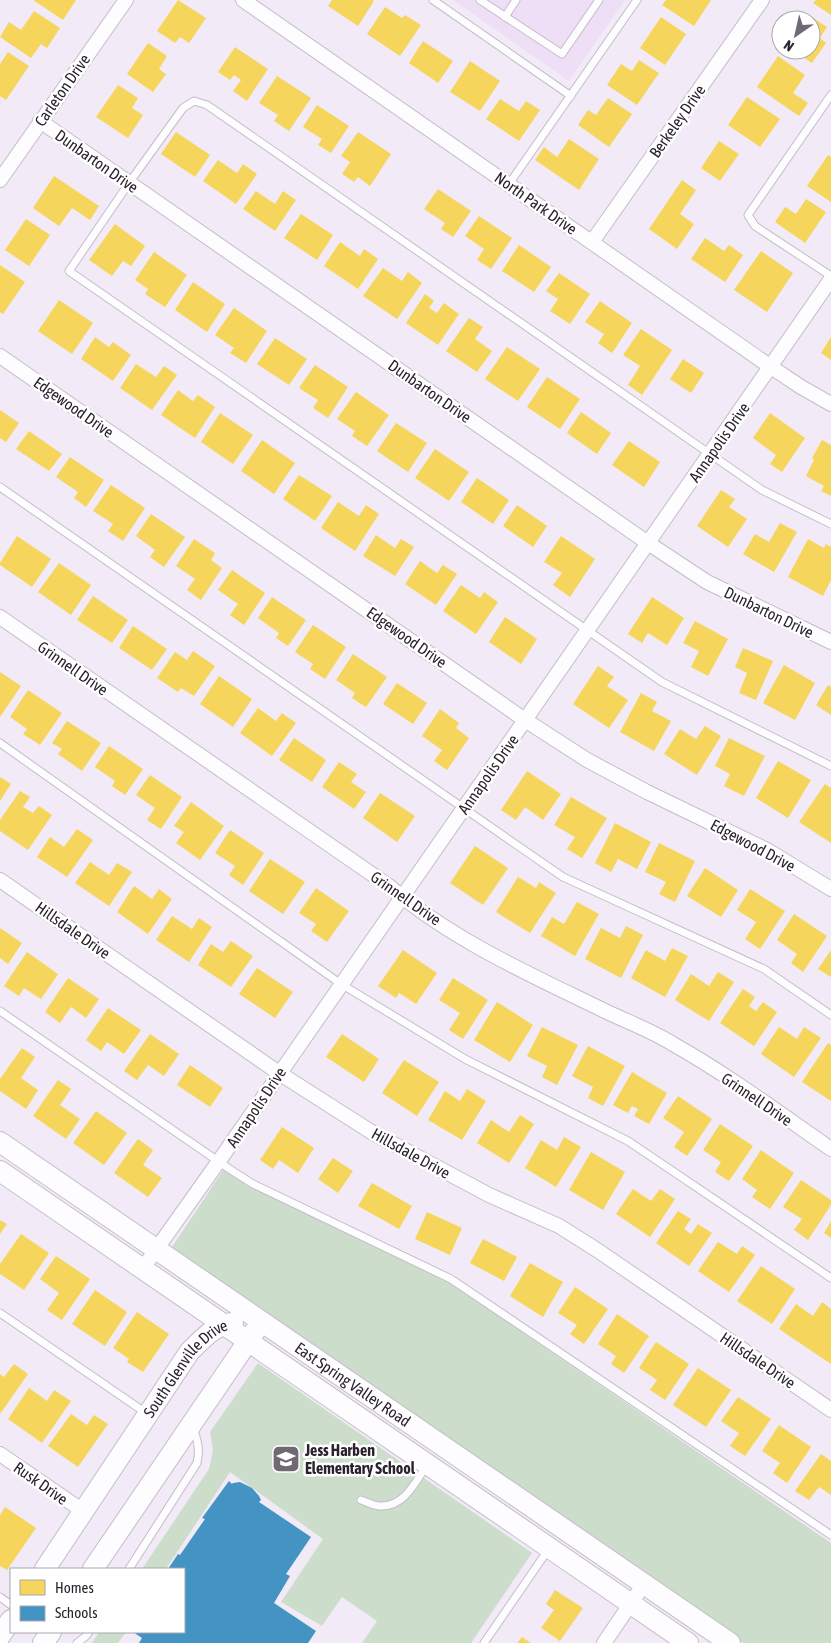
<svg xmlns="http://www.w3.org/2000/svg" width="831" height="1643" font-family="'Asap Condensed',sans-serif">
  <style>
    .built { fill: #eedff7 }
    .green { fill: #ccddcb }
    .homes { fill: #f6d55c }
    .schools { fill: #4393c3 }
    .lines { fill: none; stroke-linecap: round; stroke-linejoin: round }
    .lane-casing { stroke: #c4bdc8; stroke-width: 9 }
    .street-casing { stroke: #c4bdc8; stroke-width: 16 }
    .secondary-casing { stroke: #c4bdc8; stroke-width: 22 }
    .lane { stroke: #fdfcfe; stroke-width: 7 }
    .street { stroke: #fdfcfe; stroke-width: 14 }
    .secondary { stroke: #fdfcfe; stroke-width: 20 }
    .labels { text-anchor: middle; stroke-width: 5; stroke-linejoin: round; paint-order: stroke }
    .street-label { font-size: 16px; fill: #2a232e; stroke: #fff }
    .poi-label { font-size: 16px; font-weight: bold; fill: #2a232e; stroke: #fff; text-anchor: start }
  </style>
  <rect width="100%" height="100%" fill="#f2ebf7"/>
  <polygon class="built" points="453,0 625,0 569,81"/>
  <g class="green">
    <polygon points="224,1169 450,1283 831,1543 831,1643 743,1643 170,1250"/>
    <polygon points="258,1363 532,1553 471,1643 362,1643 377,1621 342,1597 322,1626 281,1602 323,1539 230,1472 166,1569 142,1569 209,1469 213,1450 210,1432"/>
    <polygon points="99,1632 126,1632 118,1643 92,1643"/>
  </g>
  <g class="homes">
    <polygon points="33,0 76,0 63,20"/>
    <polygon points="178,0 206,18 189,43 180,37 175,43 157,31"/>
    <polygon points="332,0 372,0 374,1 358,26 328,6"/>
    <polygon points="666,0 711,0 694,26 662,5"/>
    <polygon points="816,0 831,0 831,15 813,3"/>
    <polygon points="385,7 402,18 405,15 421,25 400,56 367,34"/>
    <polygon points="34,11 60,28 47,48 41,44 31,58 0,37 9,22 21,30"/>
    <polygon points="807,14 827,27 820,38 826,43 812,63 792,50 811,50 811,20 803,20"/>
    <polygon points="661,17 686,34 665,65 640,48"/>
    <polygon points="423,41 453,61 438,83 409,63"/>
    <polygon points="148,43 167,56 159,69 166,74 153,92 127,74"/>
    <polygon points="235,47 268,69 247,101 233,91 241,80 234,75 230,80 218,72"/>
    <polygon points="8,52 29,66 6,100 0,96 0,64"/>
    <polygon points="778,56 805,75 793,93 808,103 799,116 757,87"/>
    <polygon points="639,60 659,73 637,105 607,85 621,64 632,71"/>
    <polygon points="470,61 500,81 480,111 450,92"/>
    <polygon points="277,76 311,98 289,131 274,121 278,115 259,103"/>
    <polygon points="118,85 138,98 132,108 143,115 128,138 96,117"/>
    <polygon points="747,97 780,119 760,147 728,125"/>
    <polygon points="608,98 632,114 609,147 578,125 588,110 596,115"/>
    <polygon points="500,99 519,111 526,101 540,110 519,141 486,119"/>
    <polygon points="317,105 349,126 331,153 318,145 322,139 303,127"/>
    <polygon points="176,132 210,155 195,177 161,154"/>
    <polygon points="358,132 391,154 370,186 358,177 354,182 342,174 350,162 341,156"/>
    <polygon points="569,139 599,159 579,190 535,160 544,147 557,157"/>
    <polygon points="719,141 739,154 720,181 701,168"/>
    <polygon points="828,155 831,157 831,202 807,186"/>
    <polygon points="218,160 237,173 243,164 257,174 236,204 203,181"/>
    <polygon points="54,176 99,206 90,220 72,208 59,226 33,208"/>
    <polygon points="682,180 696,190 680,214 694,224 677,249 649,229"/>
    <polygon points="438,189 471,211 453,237 441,229 445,223 424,209"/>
    <polygon points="256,191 275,204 283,191 296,200 275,231 243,209"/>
    <polygon points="806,199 826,212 805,243 775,222 785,207 796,214"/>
    <polygon points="301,214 333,235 317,260 284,238"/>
    <polygon points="479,216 512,238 491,269 477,260 484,249 465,236"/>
    <polygon points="26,219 50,235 29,266 5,250"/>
    <polygon points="115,224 145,246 131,266 123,261 112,276 89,260"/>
    <polygon points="705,238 724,251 729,245 743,255 725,282 691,259"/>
    <polygon points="340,242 360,256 364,249 378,259 358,289 324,266"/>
    <polygon points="519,245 551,267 534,292 502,271"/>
    <polygon points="761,251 793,273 767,312 734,290"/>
    <polygon points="154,252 187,275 165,307 145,294 148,289 135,280"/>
    <polygon points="0,265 25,282 3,314 0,312"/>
    <polygon points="383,268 402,281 408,272 422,283 397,319 363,296"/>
    <polygon points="559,273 590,294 570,324 550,311 558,299 546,291"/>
    <polygon points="193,282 225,304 207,332 175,310"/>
    <polygon points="425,294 434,301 429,308 437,313 444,303 459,314 438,345 406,323"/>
    <polygon points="59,300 93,323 72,354 38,331"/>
    <polygon points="600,301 632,323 612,353 598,343 604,334 585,322"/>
    <polygon points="234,308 267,331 246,363 230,353 234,348 215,335"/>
    <polygon points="469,318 483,327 475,339 492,351 477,372 446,351"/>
    <polygon points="641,329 672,350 642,395 628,385 640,366 623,355"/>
    <polygon points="95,337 109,347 113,342 131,355 113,381 81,359"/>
    <polygon points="831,337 831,360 821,353"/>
    <polygon points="275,338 307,359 289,385 257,364"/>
    <polygon points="507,347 540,369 518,401 485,379"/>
    <polygon points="683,359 704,373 691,393 670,379"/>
    <polygon points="136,364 156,377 164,366 177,375 152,410 120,388"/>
    <polygon points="315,365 348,387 328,418 313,408 318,400 299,388"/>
    <polygon points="547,377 580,399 560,429 527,407"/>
    <polygon points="178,390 193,401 198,395 215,407 195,438 161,415"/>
    <polygon points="356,392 389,415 367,446 352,436 355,431 337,419"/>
    <polygon points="0,410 19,423 6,442 0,438"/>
    <polygon points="581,412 611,433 597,454 567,433"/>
    <polygon points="220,413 253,435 233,464 201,442"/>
    <polygon points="770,413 805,438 782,472 770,464 776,455 753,438"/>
    <polygon points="396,423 427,443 408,472 377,451"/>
    <polygon points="29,431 62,454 49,471 16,449"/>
    <polygon points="262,440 295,463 274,494 241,471"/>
    <polygon points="822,440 831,445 831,496 821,491 824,486 806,476 814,460 812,458"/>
    <polygon points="629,441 660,462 644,487 612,465"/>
    <polygon points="435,449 469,472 449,501 415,478"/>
    <polygon points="70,457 104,480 86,507 74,498 78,492 56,477"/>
    <polygon points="299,475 332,496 315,521 283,499"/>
    <polygon points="477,478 509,500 493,524 461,502"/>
    <polygon points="111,485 145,508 123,541 108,531 113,524 93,511"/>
    <polygon points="721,490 735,499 729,507 747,519 728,547 697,526"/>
    <polygon points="338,502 359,516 366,505 379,514 355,551 321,528"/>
    <polygon points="517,505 547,526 533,547 503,526"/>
    <polygon points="151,514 185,537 164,567 150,557 155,550 136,536"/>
    <polygon points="780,523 797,532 774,572 743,554 755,534 769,542"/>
    <polygon points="376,535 395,548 401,539 414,547 395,576 363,556"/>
    <polygon points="17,536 51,559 32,587 0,565 0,563"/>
    <polygon points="561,536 595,559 570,597 553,585 562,573 544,562"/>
    <polygon points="194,539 215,553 211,560 222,568 201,600 187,590 195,579 176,566"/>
    <polygon points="808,539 824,548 826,544 831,547 831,580 823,596 788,577"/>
    <polygon points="420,561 437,573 443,565 457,574 436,605 405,584"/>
    <polygon points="59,563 91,585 71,615 38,592"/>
    <polygon points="232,570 265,593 244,625 230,615 238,604 218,590"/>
    <polygon points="461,585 480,598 484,592 498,602 476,634 443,611"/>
    <polygon points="93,596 128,620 112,643 77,620"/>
    <polygon points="272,597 306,620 288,646 276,638 279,633 258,618"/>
    <polygon points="652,597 684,618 667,645 648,633 642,643 628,634"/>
    <polygon points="505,617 537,639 521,664 489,642"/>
    <polygon points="695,621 728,639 708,676 691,667 699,651 683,643"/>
    <polygon points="313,625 346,647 325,679 310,669 313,664 295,652"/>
    <polygon points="133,626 167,649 152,670 119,648"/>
    <polygon points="743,648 773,661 756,700 739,693 747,673 735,667"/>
    <polygon points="193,651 215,666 194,696 181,688 178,692 157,678 175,652 187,660"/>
    <polygon points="353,654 387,677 366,707 352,698 355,693 336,680"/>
    <polygon points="784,665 815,683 795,720 763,703"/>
    <polygon points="598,666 614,677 607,686 628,700 609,728 573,704"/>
    <polygon points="0,672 21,686 0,717"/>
    <polygon points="219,676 252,699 233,727 200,704"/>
    <polygon points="397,683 427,703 413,724 383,704"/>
    <polygon points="828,685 831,687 831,715 816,705"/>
    <polygon points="28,690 62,713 40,745 23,734 27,729 10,717"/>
    <polygon points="641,693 657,702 652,711 671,721 654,751 620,732"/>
    <polygon points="258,708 276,721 282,713 296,723 272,756 240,733"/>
    <polygon points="440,709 459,723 456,728 469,738 447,770 434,761 442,750 422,736"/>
    <polygon points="67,721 101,743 82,771 58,754 62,749 52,743"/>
    <polygon points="705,726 721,736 697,775 664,754 680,729 696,739"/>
    <polygon points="294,738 326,760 312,782 279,760"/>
    <polygon points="729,738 765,756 744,796 724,786 730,774 715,766"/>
    <polygon points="109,746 143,769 125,795 112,786 115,781 95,767"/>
    <polygon points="778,761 811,780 788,818 756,798"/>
    <polygon points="339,762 357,774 351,782 366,792 354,809 322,787"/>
    <polygon points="527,771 561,794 543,820 525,807 516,820 501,810"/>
    <polygon points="150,775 182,797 161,829 147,820 155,808 136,795"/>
    <polygon points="0,777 11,784 0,801"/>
    <polygon points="825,784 831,788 831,843 799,822"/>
    <polygon points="20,791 30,797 23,807 33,813 39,806 52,815 28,850 0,831 0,820"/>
    <polygon points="380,793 415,816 397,842 363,818"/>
    <polygon points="571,797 607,818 582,858 567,849 575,837 554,825"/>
    <polygon points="191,802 224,826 200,860 176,843 184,832 174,826"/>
    <polygon points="615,823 651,842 637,869 618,859 611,872 595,863"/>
    <polygon points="77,829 93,840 67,877 37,857 50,837 64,847"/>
    <polygon points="230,830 264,853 243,885 229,875 235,866 215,853"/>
    <polygon points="659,843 695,861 675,902 659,894 666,882 645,872"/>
    <polygon points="475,846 508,868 483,905 450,883"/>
    <polygon points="270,859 305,882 283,914 249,891"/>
    <polygon points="90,862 109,875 117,863 132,872 109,906 75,883"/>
    <polygon points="705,868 738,890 721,917 687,896"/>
    <polygon points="518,877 536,888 539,882 556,893 530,933 496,912"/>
    <polygon points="134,886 152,899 159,889 172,899 148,934 117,912"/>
    <polygon points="316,888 349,911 327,942 311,931 316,924 299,913"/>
    <polygon points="750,889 785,911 760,949 745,939 756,922 737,910"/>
    <polygon points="577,902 599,914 575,956 541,936 552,917 564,924"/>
    <polygon points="794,914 827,936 803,972 791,963 797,954 777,940"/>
    <polygon points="172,916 192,929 199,918 212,927 189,962 156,940"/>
    <polygon points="626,926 643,935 621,978 585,959 601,928 620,938"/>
    <polygon points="0,928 22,943 8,964 0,958"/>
    <polygon points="231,941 253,956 231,987 198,965 211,944 223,952"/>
    <polygon points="672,948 688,956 665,997 631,978 646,950 665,961"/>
    <polygon points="403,950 437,973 416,1004 399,993 396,998 378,986"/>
    <polygon points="831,950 831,977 818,969"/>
    <polygon points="27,952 58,974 41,999 24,988 19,996 4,986"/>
    <polygon points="257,968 293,992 275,1018 239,994"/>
    <polygon points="718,972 734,982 709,1021 675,1000 691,974 709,986"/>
    <polygon points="68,978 99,999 86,1018 71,1007 60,1023 45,1012"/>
    <polygon points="453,978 488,1000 463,1039 449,1030 460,1013 439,1000"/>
    <polygon points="743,989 755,997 749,1006 756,1011 763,1002 777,1012 754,1046 720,1023"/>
    <polygon points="497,1002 533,1025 510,1062 474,1040"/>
    <polygon points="108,1008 141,1030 124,1054 107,1042 101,1051 86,1040"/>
    <polygon points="542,1027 578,1045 557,1085 542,1077 547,1066 527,1056"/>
    <polygon points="779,1027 797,1039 804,1027 821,1038 794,1077 761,1054"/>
    <polygon points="150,1034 179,1054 164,1076 148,1065 137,1080 124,1071"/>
    <polygon points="342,1034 379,1059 364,1082 326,1057"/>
    <polygon points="828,1043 831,1045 831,1101 802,1082"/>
    <polygon points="588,1046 625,1066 603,1106 588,1098 593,1087 572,1076"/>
    <polygon points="22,1048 35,1057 21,1078 38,1090 26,1109 0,1091 0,1079"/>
    <polygon points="404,1060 439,1082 417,1116 382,1093"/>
    <polygon points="190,1065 223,1088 210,1107 177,1085"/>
    <polygon points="632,1072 667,1093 649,1124 634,1116 638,1109 632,1106 628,1113 613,1105"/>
    <polygon points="58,1080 71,1089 60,1105 80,1119 66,1139 33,1116"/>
    <polygon points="467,1089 486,1101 462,1140 428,1120 445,1091 460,1101"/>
    <polygon points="678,1096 712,1119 687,1156 674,1147 684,1132 663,1118"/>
    <polygon points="96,1111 127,1133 104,1165 73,1143"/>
    <polygon points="520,1115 534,1124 509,1163 477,1143 491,1120 509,1132"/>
    <polygon points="720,1124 753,1146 729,1181 715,1172 721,1162 703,1150"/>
    <polygon points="282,1127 314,1148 298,1173 279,1160 273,1169 260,1160"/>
    <polygon points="564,1137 581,1147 556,1187 525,1168 541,1140 557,1150"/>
    <polygon points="138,1139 153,1150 143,1165 162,1178 148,1197 114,1173"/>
    <polygon points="761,1150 794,1173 770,1209 752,1197 757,1190 742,1179"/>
    <polygon points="591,1152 625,1172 603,1210 569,1190"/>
    <polygon points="333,1158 353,1171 338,1193 318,1179"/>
    <polygon points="801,1180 831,1200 831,1205 808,1240 794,1230 802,1219 783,1207"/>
    <polygon points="372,1183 412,1206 399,1229 358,1206"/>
    <polygon points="633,1189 651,1201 660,1189 675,1199 650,1237 616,1214"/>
    <polygon points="678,1211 691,1219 684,1229 691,1234 698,1224 712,1233 689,1266 656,1243"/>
    <polygon points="427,1212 462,1228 450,1255 415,1239"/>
    <polygon points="0,1220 7,1224 0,1234"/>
    <polygon points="831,1221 831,1238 824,1233"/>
    <polygon points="21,1234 49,1253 24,1290 0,1274 0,1264"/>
    <polygon points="483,1239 517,1257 504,1281 470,1263"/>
    <polygon points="718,1242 737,1254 742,1246 755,1255 729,1292 698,1271"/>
    <polygon points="56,1256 90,1279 62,1320 47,1310 59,1293 40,1279"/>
    <polygon points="530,1263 563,1282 543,1317 510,1296"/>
    <polygon points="761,1266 795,1289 772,1324 737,1301"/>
    <polygon points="575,1287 608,1309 584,1344 570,1334 577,1325 558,1313"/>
    <polygon points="95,1290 127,1312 105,1346 72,1324"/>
    <polygon points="822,1302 831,1309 831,1364 779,1329 796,1304 813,1316"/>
    <polygon points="137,1312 169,1334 143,1372 127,1362 129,1359 113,1348"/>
    <polygon points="617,1314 649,1336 624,1373 611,1364 616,1356 598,1344"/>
    <polygon points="656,1342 689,1364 665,1400 650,1390 657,1380 639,1368"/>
    <polygon points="14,1364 28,1374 0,1414 0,1374 4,1377"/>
    <polygon points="698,1368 731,1390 706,1427 673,1405"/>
    <polygon points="29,1388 47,1401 54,1390 71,1401 42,1443 8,1419"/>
    <polygon points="738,1397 771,1419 745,1456 730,1446 739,1433 721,1421"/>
    <polygon points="71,1414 87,1425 94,1415 108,1424 78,1467 48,1446"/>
    <polygon points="779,1425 811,1447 787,1483 773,1473 780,1463 762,1451"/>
    <polygon points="821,1454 831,1461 831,1495 819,1487 809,1500 795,1491"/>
    <polygon points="5,1507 36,1528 7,1570 0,1566 0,1515"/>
    <polygon points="555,1590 583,1608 560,1641 541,1628 554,1610 546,1604"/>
    <polygon points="522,1637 531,1643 517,1643"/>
  </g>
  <polygon class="schools" points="229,1481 232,1484 233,1483 240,1482 252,1488 259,1496 261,1500 259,1502 311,1537 286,1574 290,1576 274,1603 316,1631 308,1643 139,1643 142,1638 133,1632 184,1632 184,1569 168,1569 178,1554 180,1555 205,1519 202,1518"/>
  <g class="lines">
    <defs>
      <g id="lane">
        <polyline points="433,0 571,96"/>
        <polyline points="480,0 562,54 599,0"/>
        <polyline points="505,17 516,0"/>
        <polyline points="831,95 748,215 755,226 831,276"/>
        <polyline points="509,184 637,0"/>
        <polyline points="0,487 563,877 764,969 831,1015"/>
        <polyline points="831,524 762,490 207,105 194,101 183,108 129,183 69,271 662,682 831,766"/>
        <polyline points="0,743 341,984 465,1059 628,1141 831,1278"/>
        <polyline points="0,1011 231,1170 253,1184 451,1279 831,1535"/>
        <polyline points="0,1313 146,1413"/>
        <path d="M361,1500C367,1502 374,1506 380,1506C404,1507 415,1483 427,1465"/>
        <path d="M129,1569L197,1463C200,1450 198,1441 193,1428"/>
        <polyline points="0,1597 11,1605"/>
        <polyline points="77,1643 86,1636 89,1632"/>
        <polyline points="484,1643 548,1550"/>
      </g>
      <g id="street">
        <polyline points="243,0 771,367 801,387 831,404"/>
        <polyline points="40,121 648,543 707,582 831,642"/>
        <polyline points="0,180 126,0"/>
        <polyline points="592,242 762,0"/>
        <polyline points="0,356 525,720 587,760 647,792 767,850 831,889"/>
        <path d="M0,617L389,886C452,940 531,975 605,1011C628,1022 652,1031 673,1044C728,1075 779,1113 831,1149"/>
        <polyline points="0,880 279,1073 373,1133 489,1195 559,1226 597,1250 831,1410"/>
        <polyline points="143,1268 219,1161 831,279"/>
        <polyline points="0,1454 83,1511"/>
        <polyline points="604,1643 644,1584"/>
      </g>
      <g id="secondary">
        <path id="s1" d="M0,1142L730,1643"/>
        <polyline points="0,1171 688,1643"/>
        <path id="s2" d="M45,1569L190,1351C204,1338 214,1325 233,1323"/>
        <polyline points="93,1569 255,1331"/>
        <polyline points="0,1636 11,1620"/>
        <polyline points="43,1643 51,1632"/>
      </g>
    </defs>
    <use href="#lane" class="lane-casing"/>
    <use href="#street" class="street-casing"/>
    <use href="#secondary" class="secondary-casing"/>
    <use href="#lane" class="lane"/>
    <use href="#street" class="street"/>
    <use href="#secondary" class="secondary"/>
  </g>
  <defs>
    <symbol id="school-square" viewBox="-11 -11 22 22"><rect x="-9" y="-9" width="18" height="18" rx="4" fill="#706974" stroke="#fff"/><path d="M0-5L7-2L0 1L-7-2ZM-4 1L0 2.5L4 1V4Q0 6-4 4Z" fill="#fff"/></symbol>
  </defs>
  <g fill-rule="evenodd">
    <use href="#school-square" x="270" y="1443" width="32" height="32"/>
  </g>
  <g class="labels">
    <g class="street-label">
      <text transform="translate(62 90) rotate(-55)" y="6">Carleton Drive</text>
      <text transform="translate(677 121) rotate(-55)" y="6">Berkeley Drive</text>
      <text transform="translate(97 161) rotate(35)" y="6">Dunbarton Drive</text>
      <text transform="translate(536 203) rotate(35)" y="6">North Park Drive</text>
      <text transform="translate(430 391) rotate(35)" y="6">Dunbarton Drive</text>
      <text transform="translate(74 407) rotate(35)" y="6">Edgewood Drive</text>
      <text transform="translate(719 442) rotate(-55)" y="6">Annapolis Drive</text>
      <text transform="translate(769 612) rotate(26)" y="6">Dunbarton Drive</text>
      <text transform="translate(407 637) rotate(35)" y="6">Edgewood Drive</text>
      <text transform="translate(73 668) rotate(35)" y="6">Grinnell Drive</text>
      <text transform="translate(488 774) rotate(-55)" y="6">Annapolis Drive</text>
      <text transform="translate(753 845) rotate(28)" y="6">Edgewood Drive</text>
      <text transform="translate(406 898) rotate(35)" y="6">Grinnell Drive</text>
      <text transform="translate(73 930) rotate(35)" y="6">Hillsdale Drive</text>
      <text transform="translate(757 1099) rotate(34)" y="6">Grinnell Drive</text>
      <text transform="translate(256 1107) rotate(-56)" y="6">Annapolis Drive</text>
      <text transform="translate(411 1153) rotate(29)" y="6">Hillsdale Drive</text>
      <text transform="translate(758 1360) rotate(34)" y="6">Hillsdale Drive</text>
      <text dy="6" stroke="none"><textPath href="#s2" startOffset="246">South Glenville Drive</textPath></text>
      <text dy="6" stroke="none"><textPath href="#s1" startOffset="428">East Spring Valley Road</textPath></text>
      <text transform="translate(41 1483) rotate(35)" y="6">Rusk Drive</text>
    </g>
    <g class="poi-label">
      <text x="305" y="1456">Jess Harben<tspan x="305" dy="18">Elementary School</tspan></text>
    </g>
  </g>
  <rect x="10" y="1568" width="175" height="65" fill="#ffffff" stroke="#aaa7ab"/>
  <rect x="20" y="1580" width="25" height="15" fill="#f6d55c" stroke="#aaa7ab"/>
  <text x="55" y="1593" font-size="15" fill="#2a232e">Homes</text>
  <rect x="20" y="1606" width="25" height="15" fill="#4393c3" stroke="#aaa7ab"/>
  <text x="55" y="1618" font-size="15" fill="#2a232e">Schools</text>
  <g transform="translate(796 35) rotate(214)"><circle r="24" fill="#ffffff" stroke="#aaa7ab"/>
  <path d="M0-4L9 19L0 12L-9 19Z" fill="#706974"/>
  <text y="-8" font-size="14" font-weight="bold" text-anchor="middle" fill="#2a232e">N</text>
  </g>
</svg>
